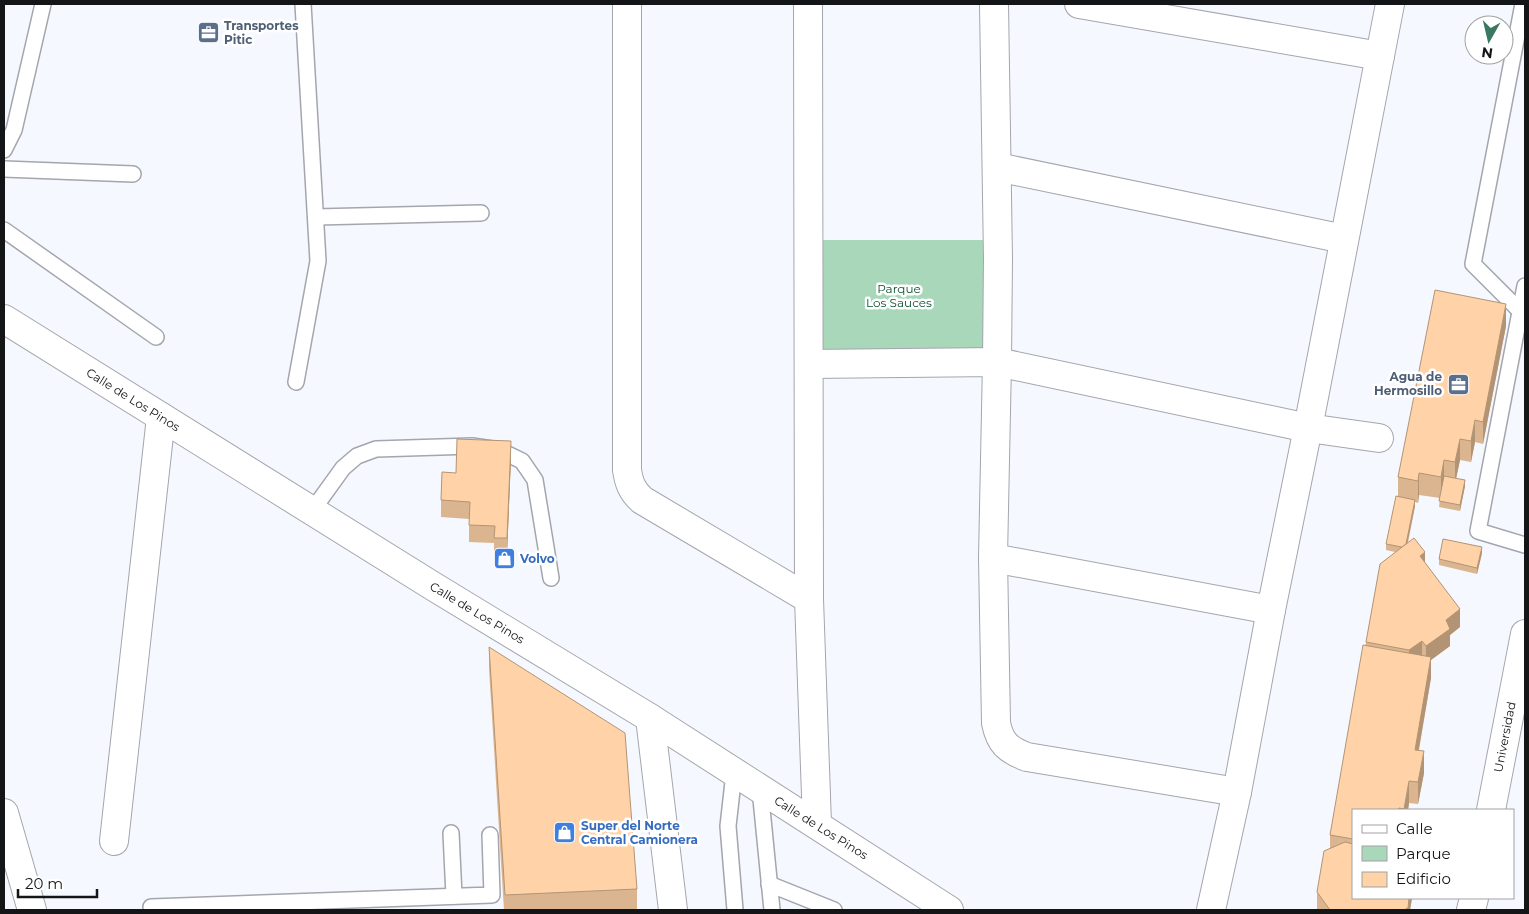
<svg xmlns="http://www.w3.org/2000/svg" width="1529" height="914" font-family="Montserrat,sans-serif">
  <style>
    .green { fill: #a9d7ba }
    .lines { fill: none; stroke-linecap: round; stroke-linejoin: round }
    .service-casing { stroke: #a4a6ad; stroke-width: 18 }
    .minor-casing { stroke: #a4a6ad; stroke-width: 30 }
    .tertiary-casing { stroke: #a4a6ad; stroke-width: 30 }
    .service { stroke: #fff; stroke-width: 15 }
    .minor { stroke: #fff; stroke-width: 28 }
    .tertiary { stroke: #fff; stroke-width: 28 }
    .wall { fill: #dbb590 }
    .shaded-wall { fill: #b29475 }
    .building { fill: #ffd3a7; stroke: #b29475 }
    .labels { text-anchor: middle; stroke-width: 5; stroke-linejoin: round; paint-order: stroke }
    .service-label { font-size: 12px; font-weight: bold; fill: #4e5e75; stroke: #fff; text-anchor: start }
    .park-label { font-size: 12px; fill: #0c5030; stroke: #fff }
    .street-label { font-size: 12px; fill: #141517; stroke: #fff }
    .shop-label { font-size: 12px; font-weight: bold; fill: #366cbe; stroke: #fff; text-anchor: start }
  </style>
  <rect width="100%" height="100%" fill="#f5f8fe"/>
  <polygon class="green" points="813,240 985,240 986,354 813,352"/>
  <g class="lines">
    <defs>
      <g id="service">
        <polyline points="4,150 14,130 43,4"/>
        <polyline points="4,169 133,174"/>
        <polyline points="316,217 481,213"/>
        <polyline points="4,230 156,337"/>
        <polyline points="1525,286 1478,531 1525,545"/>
        <polyline points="1520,311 1473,264 1523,4"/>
        <polyline points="296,382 318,261 303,4"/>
        <polyline points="312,511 343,468 357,456 376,449 472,446 499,450 522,461 535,480 551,578"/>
        <polyline points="734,773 728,826 735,910"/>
        <polyline points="760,789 772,910"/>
        <polyline points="451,833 454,896"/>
        <polyline points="769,884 834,910"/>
        <polyline points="151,907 492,895 490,835"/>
      </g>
      <g id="minor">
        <path d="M627,4V470C629,483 632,491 642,500L809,599"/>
        <polyline points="808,4 809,599 817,824"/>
        <path d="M994,4L998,259L997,362L993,558L996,723C1000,743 1008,750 1027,757L1237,792"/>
        <polyline points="1079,4 1380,56"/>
        <polyline points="997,167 1344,239"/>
        <polyline points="809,364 997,362 1308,428 1379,438"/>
        <polyline points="993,558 1271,610"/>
        <polyline points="650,718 673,910"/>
        <polyline points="1491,810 1525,634"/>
        <polyline points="4,813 32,910"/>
        <polyline points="114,841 161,417"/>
        <polyline points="1211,910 1237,792 1271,610 1308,428 1390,4"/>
        <polyline points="1471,910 1474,898"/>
      </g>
      <polyline id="tertiary" points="4,319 436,588 650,718 949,910"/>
    </defs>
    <use href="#service" class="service-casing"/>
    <use href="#minor" class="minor-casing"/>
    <use href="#tertiary" class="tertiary-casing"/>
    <use href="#service" class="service"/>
    <use href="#minor" class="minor"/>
    <use href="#tertiary" class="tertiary"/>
  </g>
  <g class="wall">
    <polygon points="1506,326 1483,444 1475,442 1471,462 1460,460 1456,478 1465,486 1460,511 1439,507 1440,498 1419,495 1418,503 1415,502 1415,506 1408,543 1425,562 1460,627 1450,635 1450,646 1431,660 1431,678 1419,750 1424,773 1418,804 1409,803 1408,810 1353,810 1353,898 1412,898 1410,910 1318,910 1317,909 1317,892 1330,849 1330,835 1366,642 1395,552 1386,550 1386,544 1398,497 1398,477"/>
    <polygon points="511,458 507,555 494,555 494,543 469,542 469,519 441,517 441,500 456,473"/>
    <polygon points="1482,553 1477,574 1439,565 1439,559"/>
    <polygon points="489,647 637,889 637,910 504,910 489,669"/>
  </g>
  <g class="shaded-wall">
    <polygon points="1506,304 1506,326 1483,444 1483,422"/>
    <polygon points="1475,420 1475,442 1471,462 1471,441"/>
    <polygon points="1460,439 1460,460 1455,484 1455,462"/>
    <polygon points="511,441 511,458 507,555 507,538"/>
    <polygon points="1444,460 1444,482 1441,498 1441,477"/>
    <polygon points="1419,473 1419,495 1418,503 1418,481"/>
    <polygon points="1465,480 1465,486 1460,511 1460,505"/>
    <polygon points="1415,500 1415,506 1405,554 1405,548"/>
    <polygon points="1482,547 1482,553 1477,574 1477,568"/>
    <polygon points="1425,552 1425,569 1420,556"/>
    <polygon points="1460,609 1460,627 1450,635 1450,646 1431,660 1431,678 1415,771 1415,750 1426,663 1426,646 1446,620"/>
    <polygon points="1422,641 1422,658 1409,667 1409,650"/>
    <polygon points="1424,751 1424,773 1418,804 1418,782"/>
    <polygon points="1409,781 1409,803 1408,810 1404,810"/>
    <polygon points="1409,898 1412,898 1410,910 1404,910"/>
  </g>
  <g class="building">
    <polygon points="1435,290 1506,304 1483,422 1475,420 1471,441 1460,439 1455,462 1444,460 1441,477 1419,473 1418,481 1398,477"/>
    <polygon points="457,439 511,441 507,538 494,538 495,526 469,525 470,502 441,500 442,472 456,473"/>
    <polygon points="1444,476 1465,480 1460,505 1439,501"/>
    <polygon points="1396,496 1415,500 1406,544 1402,547 1386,544"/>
    <polygon points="1414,538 1425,552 1420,556 1460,609 1446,620 1450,629 1426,646 1422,641 1409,650 1366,642 1380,564"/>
    <polygon points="1443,539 1482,547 1477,568 1439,559"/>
    <polygon points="1363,645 1431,657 1415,750 1424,751 1418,782 1409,781 1404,809 1399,808 1398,810 1353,810 1353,839 1330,835"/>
    <polygon points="489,647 625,733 637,889 505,895"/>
    <polygon points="1345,842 1353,844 1353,898 1409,898 1408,908 1404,910 1396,910 1395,909 1393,910 1330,910 1317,892 1324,851"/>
  </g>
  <defs>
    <symbol id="office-square" viewBox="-11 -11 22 22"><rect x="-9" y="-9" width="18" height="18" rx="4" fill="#5c6f8a" stroke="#fff"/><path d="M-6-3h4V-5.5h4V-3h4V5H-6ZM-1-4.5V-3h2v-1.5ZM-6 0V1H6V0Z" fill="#fff"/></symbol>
    <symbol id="shop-square" viewBox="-11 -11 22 22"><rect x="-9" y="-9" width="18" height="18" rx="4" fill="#3f7fe0" stroke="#fff"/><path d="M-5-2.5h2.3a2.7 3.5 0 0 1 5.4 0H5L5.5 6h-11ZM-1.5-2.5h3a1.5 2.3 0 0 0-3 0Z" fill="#fff"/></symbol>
  </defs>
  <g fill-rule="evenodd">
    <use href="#office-square" x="196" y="20" width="25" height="25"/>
    <use href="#office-square" x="1446" y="372" width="25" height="25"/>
    <use href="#shop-square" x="492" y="546" width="25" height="25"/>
    <use href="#shop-square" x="552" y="820" width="25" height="25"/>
  </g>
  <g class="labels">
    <g class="service-label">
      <text x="224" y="30">Transportes<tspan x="224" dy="14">Pitic</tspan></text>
      <text x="1442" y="381" text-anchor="end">Agua de<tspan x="1442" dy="14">Hermosillo</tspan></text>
    </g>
    <g class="park-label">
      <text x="899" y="293">Parque<tspan x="899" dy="14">Los Sauces</tspan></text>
    </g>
    <g class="street-label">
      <text transform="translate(133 400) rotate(32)" y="4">Calle de Los Pinos</text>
      <text transform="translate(477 613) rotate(31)" y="4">Calle de Los Pinos</text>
      <text transform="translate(1505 737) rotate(-79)" y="4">Universidad</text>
      <text transform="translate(821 828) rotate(32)" y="4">Calle de Los Pinos</text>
    </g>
    <g class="shop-label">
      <text x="520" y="563">Volvo</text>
      <text x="581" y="830">Super del Norte<tspan x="581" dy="14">Central Camionera</tspan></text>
    </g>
  </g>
  <rect width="1529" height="914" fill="none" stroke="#141517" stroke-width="10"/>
  <rect x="1352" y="809" width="162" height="90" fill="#ffffff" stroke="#a1a1a2"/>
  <rect x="1362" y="825" width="25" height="8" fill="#ffffff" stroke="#a1a1a2"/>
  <text x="1396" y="834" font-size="15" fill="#141517">Calle</text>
  <rect x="1362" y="846" width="25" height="15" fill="#a9d7ba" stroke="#a1a1a2"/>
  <text x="1396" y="859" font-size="15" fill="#141517">Parque</text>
  <rect x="1362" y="872" width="25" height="15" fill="#ffd3a7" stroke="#a1a1a2"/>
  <text x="1396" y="884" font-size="15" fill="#141517">Edificio</text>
  <g transform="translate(1489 40) rotate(188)"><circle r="24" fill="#ffffff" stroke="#a1a1a2"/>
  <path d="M0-4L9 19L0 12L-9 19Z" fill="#3a7864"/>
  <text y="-8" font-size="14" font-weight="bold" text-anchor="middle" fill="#141517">N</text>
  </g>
  <path d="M18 889v8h79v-8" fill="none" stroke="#141517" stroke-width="2.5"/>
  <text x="25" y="889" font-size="15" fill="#141517" stroke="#ffffff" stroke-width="4" paint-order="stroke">20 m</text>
</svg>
